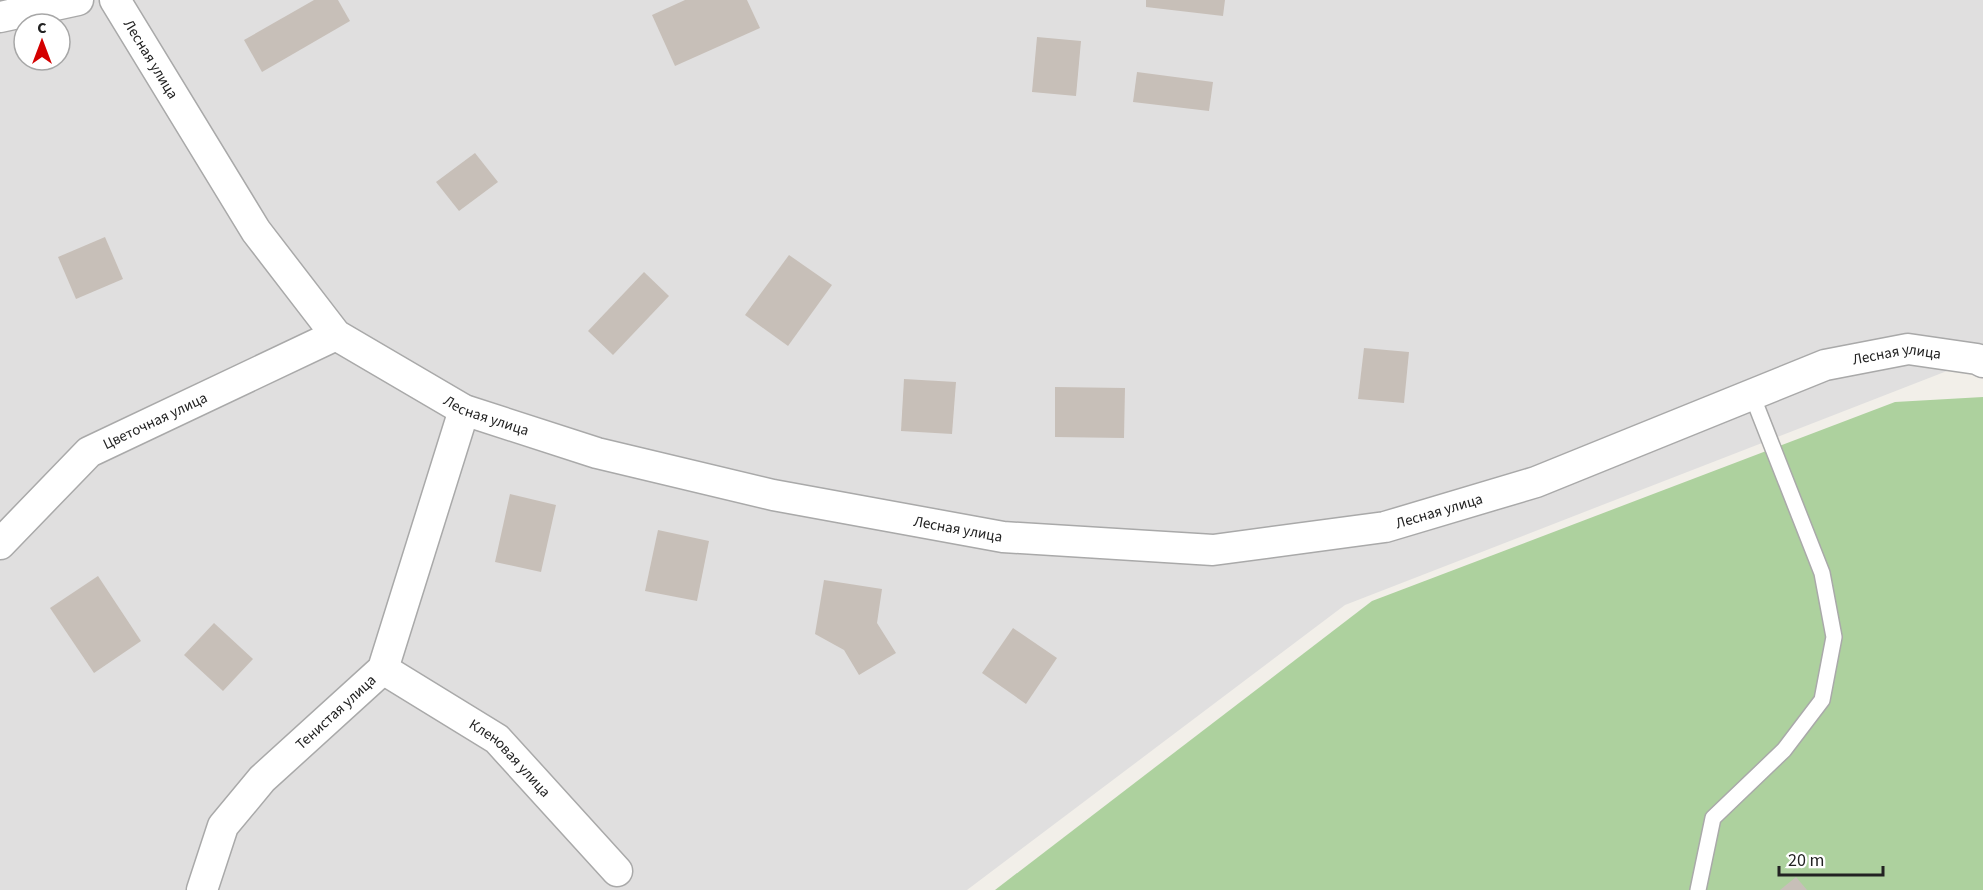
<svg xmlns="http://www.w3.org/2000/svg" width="1983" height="890" font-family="'Source Sans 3',sans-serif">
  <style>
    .residential { fill: #e0dfdf; fill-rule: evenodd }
    .forest { fill: #add19e }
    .building { fill: #c7bfb8 }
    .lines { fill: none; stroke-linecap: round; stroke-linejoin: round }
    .service-casing { stroke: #a9a9a9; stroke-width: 18 }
    .minor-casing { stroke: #a9a9a9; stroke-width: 33 }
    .service { stroke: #fff; stroke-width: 15 }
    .minor { stroke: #fff; stroke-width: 30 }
    .labels { text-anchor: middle; stroke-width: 5; stroke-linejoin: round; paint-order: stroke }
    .street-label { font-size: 15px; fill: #222; stroke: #fff }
  </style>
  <rect width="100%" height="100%" fill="#f2efe9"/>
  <path class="residential" d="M0,0H1983V357L1345,605L967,890H0ZM24,24H60V60H24Z"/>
  <polygon class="forest" points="1983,397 1983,890 995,890 1372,601 1895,402"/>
  <g class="building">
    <polygon points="314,0 338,0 350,21 262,72 244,40"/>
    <polygon points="685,0 747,0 760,28 675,66 652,15"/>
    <polygon points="1146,0 1225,0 1223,16 1146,7"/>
    <polygon points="1037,37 1081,41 1076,96 1032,92"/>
    <polygon points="1137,72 1213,82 1209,111 1133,102"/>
    <polygon points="475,153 498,182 459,211 436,182"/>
    <polygon points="105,237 123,279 76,299 58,257"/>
    <polygon points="789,255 832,285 788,346 745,315"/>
    <polygon points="644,272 669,296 613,355 588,331"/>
    <polygon points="1364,348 1409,352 1404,403 1358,399"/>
    <polygon points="904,379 956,382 952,434 901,431"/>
    <polygon points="1055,387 1125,388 1124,438 1055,437"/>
    <polygon points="510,494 556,505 541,572 495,562"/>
    <polygon points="658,530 709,541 697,601 645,591"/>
    <polygon points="98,576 141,641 94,673 50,608"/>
    <polygon points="824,580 882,589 877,623 896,653 859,675 844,650 815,634"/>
    <polygon points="214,623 253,659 223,691 184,655"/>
    <polygon points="1013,628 1057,658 1026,704 982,673"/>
    <polygon points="1796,877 1807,890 1780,890"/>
  </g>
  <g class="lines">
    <defs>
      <polyline id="service" points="1698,890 1713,818 1784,750 1822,700 1834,637 1822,573 1752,395"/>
      <g id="minor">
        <path id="s1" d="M115,0L256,231L336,335L464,410L597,453L773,495L1003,537L1213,550L1385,527L1536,482L1825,365L1908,349L1977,359L1983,362"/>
        <polyline points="0,17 78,0"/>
        <path id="s2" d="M0,544L89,452L336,335"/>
        <path id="s3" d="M383,669L497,739L617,871"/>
        <path id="s4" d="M202,890L223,826L262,779L383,669L464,410"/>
      </g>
    </defs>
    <use href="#service" class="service-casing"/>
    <use href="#minor" class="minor-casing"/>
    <use href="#service" class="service"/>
    <use href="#minor" class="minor"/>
  </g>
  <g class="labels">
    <g class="street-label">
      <text dy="5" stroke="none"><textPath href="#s1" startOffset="69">Лесная улица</textPath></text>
      <text dy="5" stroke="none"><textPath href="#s1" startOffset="2031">Лесная улица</textPath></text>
      <text dy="5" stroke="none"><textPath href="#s1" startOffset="573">Лесная улица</textPath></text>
      <text dy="5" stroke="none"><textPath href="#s2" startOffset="201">Цветочная улица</textPath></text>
      <text dy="5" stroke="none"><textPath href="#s1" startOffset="1545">Лесная улица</textPath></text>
      <text dy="5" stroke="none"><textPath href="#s1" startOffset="1059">Лесная улица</textPath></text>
      <text dy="5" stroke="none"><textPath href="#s4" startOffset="228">Тенистая улица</textPath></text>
      <text dy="5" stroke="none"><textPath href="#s3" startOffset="156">Кленовая улица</textPath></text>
    </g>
  </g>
  <g transform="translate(42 42)"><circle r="28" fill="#ffffff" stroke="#a7a7a7" stroke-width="1.5"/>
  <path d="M0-4.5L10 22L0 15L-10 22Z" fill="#d40000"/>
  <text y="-9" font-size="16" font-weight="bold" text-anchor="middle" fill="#222222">С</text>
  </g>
  <path d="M1779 866v9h104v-9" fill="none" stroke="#222222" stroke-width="3"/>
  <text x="1788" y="866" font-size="18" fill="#222222" stroke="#ffffff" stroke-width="4.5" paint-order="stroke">20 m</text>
</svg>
